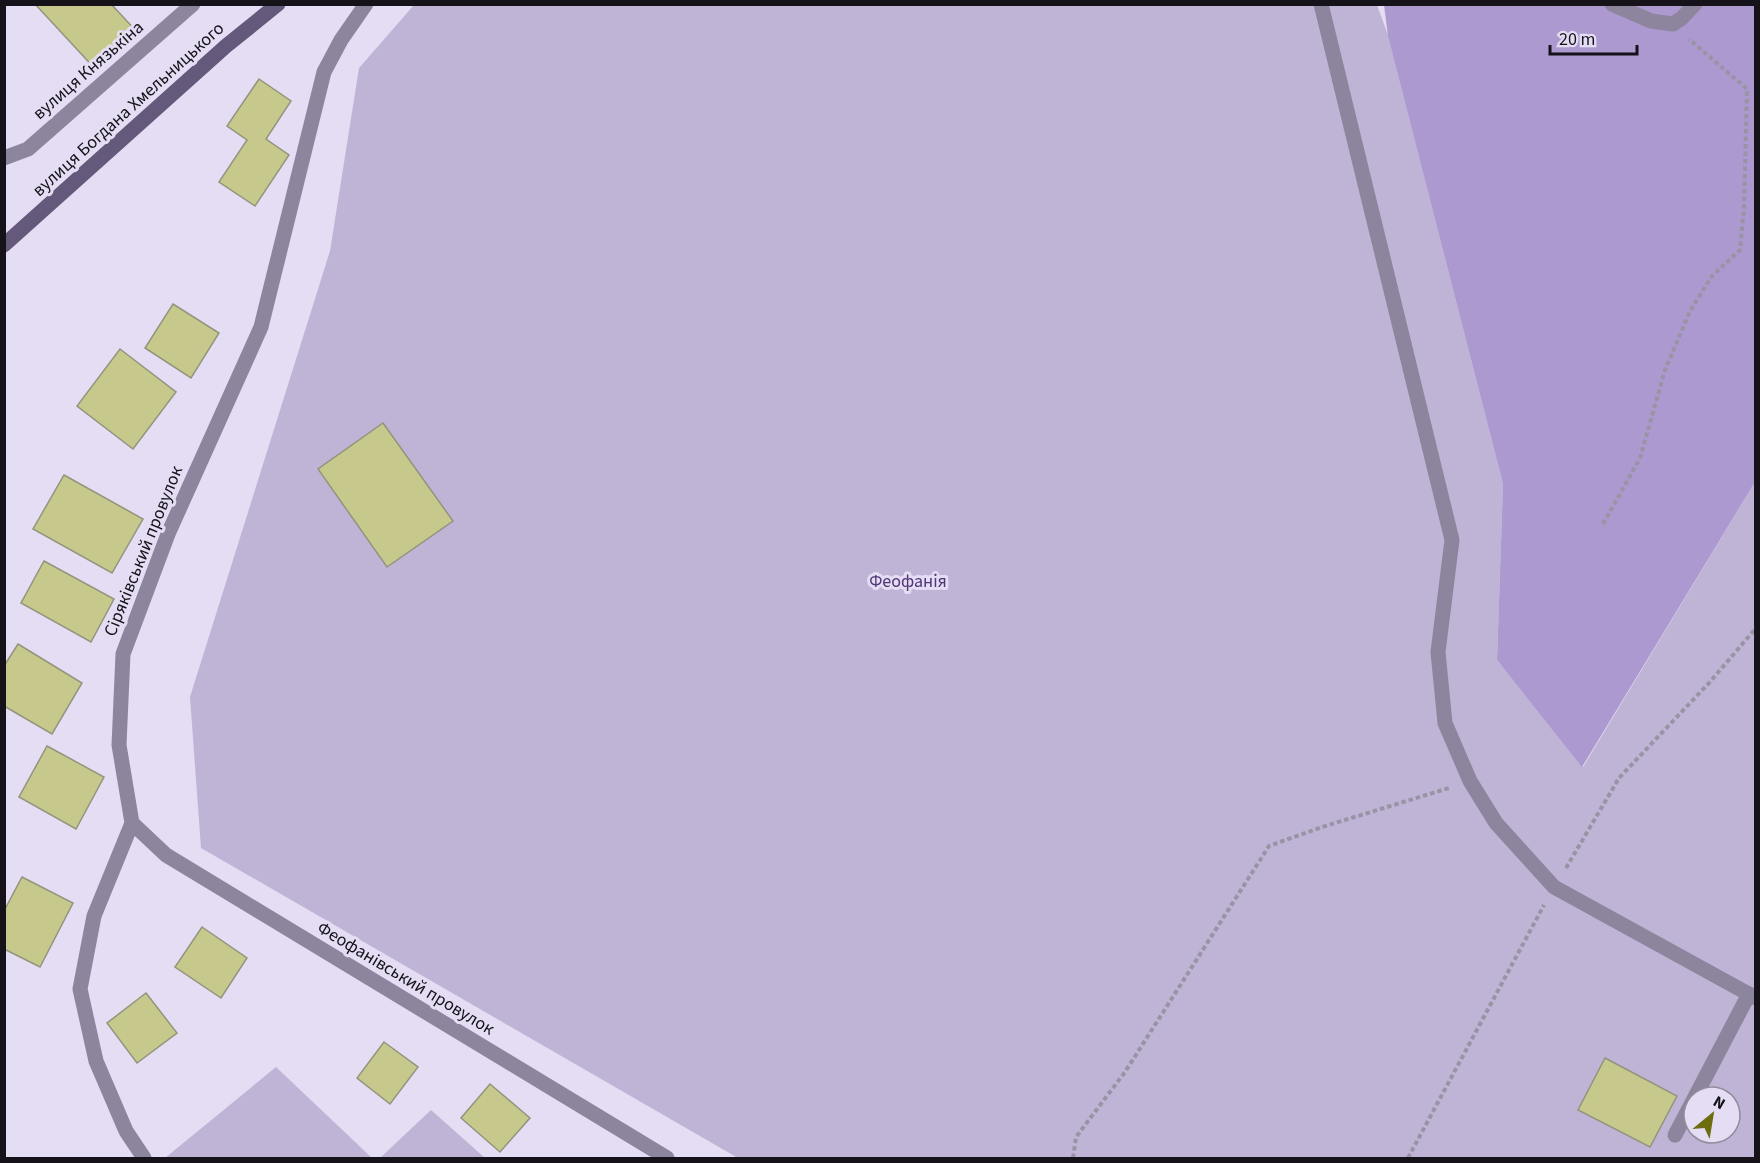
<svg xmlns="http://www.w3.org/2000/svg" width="1760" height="1163" font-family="'Source Sans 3',sans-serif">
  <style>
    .green { fill: #bfb4d6; fill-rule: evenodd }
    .forest { fill: #ac99d0 }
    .building { fill: #c7c98c; stroke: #93947e; stroke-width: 1.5 }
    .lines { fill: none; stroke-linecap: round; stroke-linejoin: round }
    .path { stroke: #9994a5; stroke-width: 4; stroke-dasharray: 4.5 3; stroke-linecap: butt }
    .lane { stroke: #8d859d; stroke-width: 15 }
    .street { stroke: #8d859d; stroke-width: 15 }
    .secondary { stroke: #65597b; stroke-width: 15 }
    .labels { text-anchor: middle; stroke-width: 6; stroke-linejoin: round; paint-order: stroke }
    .street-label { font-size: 18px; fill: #15121a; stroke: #e4ddf3 }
    .park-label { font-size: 18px; fill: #503577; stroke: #e4ddf3 }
  </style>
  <rect width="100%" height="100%" fill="#e4ddf3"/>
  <g class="green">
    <path d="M414,5H1377L1388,35L1503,484L1497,660L1583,767L1755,482V1158H738L201,848L190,697L330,251L359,68ZM1694,1097H1730V1133H1694Z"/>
    <polygon points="276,1067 372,1158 165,1158"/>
    <polygon points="431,1110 485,1158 380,1158"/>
  </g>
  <polygon class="forest" points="1384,5 1755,5 1755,482 1582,767 1497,660 1503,484 1388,36"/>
  <g class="building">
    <polygon points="35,4 111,4 138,33 97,71"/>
    <polygon points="259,79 291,101 266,139 289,155 255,206 219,182 247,140 227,126"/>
    <polygon points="173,304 219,333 191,378 145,348"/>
    <polygon points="120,349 176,392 133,449 77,406"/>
    <polygon points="383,423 453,521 387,567 318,469"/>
    <polygon points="64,475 143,519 112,573 33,529"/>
    <polygon points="44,561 114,599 91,642 21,603"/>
    <polygon points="18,644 82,683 52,734 4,706 4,666"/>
    <polygon points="47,746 104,777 76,829 19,797"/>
    <polygon points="22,877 73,903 40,967 4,949 4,911"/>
    <polygon points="202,927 247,958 221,998 175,967"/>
    <polygon points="146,993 177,1033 137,1063 107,1023"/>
    <polygon points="384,1042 418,1067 390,1104 357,1078"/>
    <polygon points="1605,1058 1677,1096 1650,1147 1578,1110"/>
    <polygon points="490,1084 530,1118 500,1152 461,1118"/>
  </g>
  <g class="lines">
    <g class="path">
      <polyline points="1603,524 1640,458 1665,370 1690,311 1712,276 1740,250 1744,208 1747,89 1689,39"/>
      <polyline points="1566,868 1619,778 1709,683 1756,628"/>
      <polyline points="1073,1158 1076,1137 1125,1072 1269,846 1322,827 1449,788"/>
      <polyline points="1408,1158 1544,905"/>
    </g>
    <g class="lane">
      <polyline points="1321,4 1452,540 1438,652 1445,723 1470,781 1496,823 1554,887 1756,998"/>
      <polyline points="1695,1097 1749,994"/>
      <polyline points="1675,1135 1694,1099"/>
    </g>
    <g class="street">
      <polyline points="1612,4 1651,21 1673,24 1682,18 1695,4"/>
      <polyline points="4,158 28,149 193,4"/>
      <polyline points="132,823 166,855 667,1158"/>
      <polyline points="144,1158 126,1131 96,1061 80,989 94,916 132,823 119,745 123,654 168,534 261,327 324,72 341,40 366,4"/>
    </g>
    <polyline class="secondary" points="4,245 226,46 278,4"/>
  </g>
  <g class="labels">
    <g class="street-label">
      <text transform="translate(88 70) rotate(-41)" y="6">вулиця Князькіна</text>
      <text transform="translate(128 109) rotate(-42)" y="6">вулиця Богдана Хмельницького</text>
      <text transform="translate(143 551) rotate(-68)" y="6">Сіряківський провулок</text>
      <text transform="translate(406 978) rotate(31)" y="6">Феофанівський провулок</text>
    </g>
    <g class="park-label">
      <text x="908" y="587">Феофанія</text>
    </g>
  </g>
  <rect width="1760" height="1163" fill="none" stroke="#15121a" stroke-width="12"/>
  <g transform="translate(1712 1115) rotate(30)"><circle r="28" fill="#e4ddf3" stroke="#918c9c" stroke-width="1.5"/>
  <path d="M0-4.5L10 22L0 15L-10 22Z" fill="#6d6d0f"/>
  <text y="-9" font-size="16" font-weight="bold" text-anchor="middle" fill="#15121a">N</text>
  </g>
  <path d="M1550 45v9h87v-9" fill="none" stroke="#15121a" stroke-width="3"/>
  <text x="1559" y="45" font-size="18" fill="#15121a" stroke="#e4ddf3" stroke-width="4.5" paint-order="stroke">20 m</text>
</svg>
